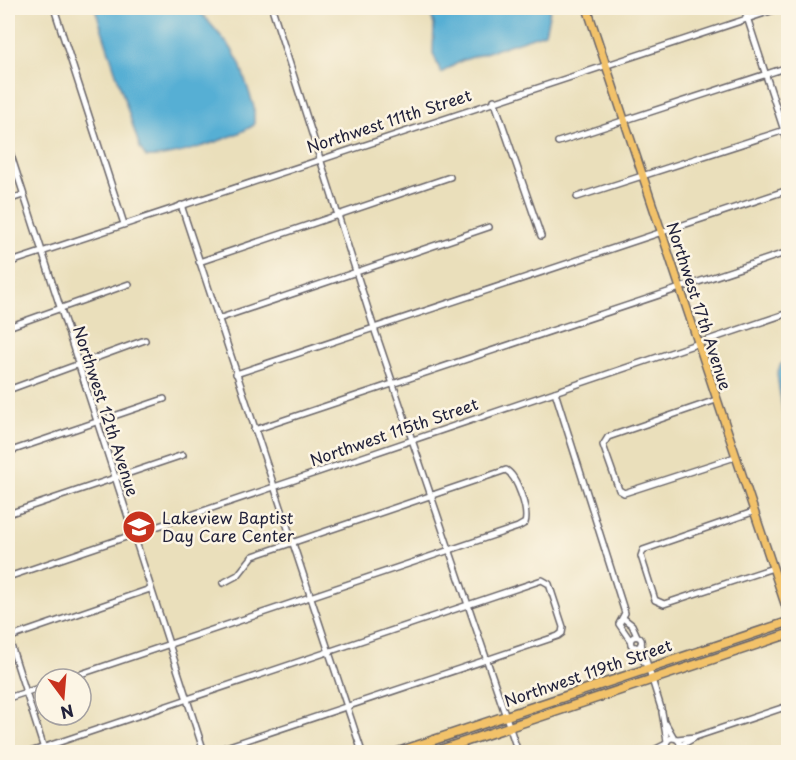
<svg xmlns="http://www.w3.org/2000/svg" width="796" height="760" font-family="'Playpen Sans',sans-serif">
  <style>
    .water { fill: #57afd4; stroke: #3c6888; stroke-width: 1.5 }
    .lines { fill: none; stroke-linecap: round; stroke-linejoin: round }
    .minor-casing { stroke: #686468; stroke-width: 8 }
    .major-casing { stroke: #686468; stroke-width: 10 }
    .highway-casing { stroke: #686468; stroke-width: 11 }
    .minor { stroke: #fff; stroke-width: 5 }
    .major { stroke: #f2c26a; stroke-width: 7 }
    .highway { stroke: #f2c26a; stroke-width: 8 }
    .labels { text-anchor: middle; stroke-width: 5; stroke-linejoin: round; paint-order: stroke }
    .street-label { font-size: 16px; fill: #22223b; stroke: #fcf5e5 }
    .poi-label { font-size: 16px; fill: #22223b; stroke: #fcf5e5; text-anchor: start }
  </style>
  <rect width="100%" height="100%" fill="#fcf5e5"/>
  <filter id="ink" filterUnits="userSpaceOnUse"><feTurbulence type="fractalNoise" baseFrequency=".0167" numOctaves="2"/><feDisplacementMap in="SourceGraphic" scale="12" xChannelSelector="R" yChannelSelector="G"/><feConvolveMatrix kernelMatrix="1 2 1 2 8 2 1 2 1" color-interpolation-filters="sRGB"/></filter>
  <filter id="wash" filterUnits="userSpaceOnUse"><feTurbulence type="fractalNoise" baseFrequency=".008" numOctaves="4" result="noise"/><feDisplacementMap in="SourceGraphic" scale="24" xChannelSelector="R" yChannelSelector="G"/><feGaussianBlur stdDeviation="1.35" result="paint"/><feColorMatrix in="noise" values="0 0 0 0 0 0 0 0 0 0 0 0 0 0 0 0 0 1.4 0 .05"/><feComposite in="paint" operator="in"/></filter>
  <g filter="url(#wash)">
    <rect width="100%" height="100%" fill="#eadfbb"/>
    <g class="water">
      <path d="M95,8H197L231,48L240,64L254,107V125C233,138 170,159 146,157L140,148Z"/>
      <polygon points="429,8 549,8 550,10 545,33 461,61 441,73 433,53 434,25"/>
      <polygon points="788,361 788,447 777,374 781,364"/>
    </g>
  </g>
  <g filter="url(#ink)">
    <g class="lines">
      <defs>
        <g id="minor">
          <polyline points="54,8 124,224"/>
          <polyline points="272,8 374,328 518,752"/>
          <polyline points="744,8 788,143"/>
          <polyline points="494,100 541,236"/>
          <polyline points="558,142 788,67"/>
          <polyline points="8,146 204,752"/>
          <polyline points="577,197 788,129"/>
          <polyline points="8,200 23,195"/>
          <polyline points="181,205 362,752"/>
          <polyline points="199,262 450,177"/>
          <polyline points="8,263 780,8"/>
          <polyline points="218,319 489,227"/>
          <polyline points="8,327 129,284"/>
          <polyline points="236,374 788,190"/>
          <polyline points="8,390 145,340"/>
          <polyline points="555,392 625,613 619,624 630,640"/>
          <polyline points="716,400 608,437 603,445 619,490 624,493 735,457"/>
          <polyline points="254,430 788,252"/>
          <polyline points="8,452 164,399"/>
          <polyline points="753,512 643,550 641,556 655,600 664,604 773,568"/>
          <polyline points="8,514 183,455"/>
          <polyline points="8,577 788,313"/>
          <polyline points="623,618 632,625 637,636"/>
          <polyline points="8,636 45,752"/>
          <circle cx="636" cy="642" r="5.5"/>
          <polyline points="8,638 150,589"/>
          <polyline points="641,644 661,708"/>
          <polyline points="635,647 648,668"/>
          <path d="M66,679L518,527L525,523C529,511 517,476 506,470L253,556L238,575L223,583"/>
          <polyline points="8,698 45,686"/>
          <polyline points="662,712 667,741"/>
          <polyline points="666,724 674,738"/>
          <circle cx="673" cy="745" r="7"/>
          <polyline points="677,739 695,737 788,706"/>
          <polyline points="680,746 694,738"/>
          <polyline points="30,752 542,580 549,584 563,627 562,633 558,636 211,752"/>
          <polyline points="650,752 666,744"/>
        </g>
        <polyline id="major" points="587,8 788,613"/>
        <g id="highway">
          <polyline points="398,752 788,622"/>
          <polyline points="434,752 788,634"/>
        </g>
      </defs>
      <use href="#minor" class="minor-casing"/>
      <use href="#major" class="major-casing"/>
      <use href="#highway" class="highway-casing"/>
      <use href="#minor" class="minor"/>
      <use href="#major" class="major"/>
      <use href="#highway" class="highway"/>
    </g>
  </g>
  <defs>
    <symbol id="school-disc" viewBox="-11 -11 22 22"><circle r="9.5" fill="#c8321e" stroke="#fcf5e5"/><path d="M0-5L7-2L0 1L-7-2ZM-4 1L0 2.5L4 1V4Q0 6-4 4Z" fill="#fff"/></symbol>
  </defs>
  <g fill-rule="evenodd">
    <use href="#school-disc" x="120" y="508" width="38" height="38"/>
  </g>
  <g class="labels">
    <g class="street-label">
      <text transform="translate(389 121) rotate(-18)" y="6">Northwest 111th Street</text>
      <text transform="translate(699 306) rotate(72)" y="6">Northwest 17th Avenue</text>
      <text transform="translate(106 411) rotate(72)" y="6">Northwest 12th Avenue</text>
      <text transform="translate(394 432) rotate(-19)" y="6">Northwest 115th Street</text>
      <text transform="translate(588 673) rotate(-19)" y="6">Northwest 119th Street</text>
    </g>
    <g class="poi-label">
      <text x="162" y="524">Lakeview Baptist<tspan x="162" dy="18">Day Care Center</tspan></text>
    </g>
  </g>
  <rect width="796" height="760" fill="none" stroke="#fcf5e5" stroke-width="30"/>
  <g transform="translate(63 697) rotate(164)"><circle r="28" fill="#fcf5e5" stroke="#a5a1a1" stroke-width="1.5"/>
  <path d="M0-4.5L10 22L0 15L-10 22Z" fill="#c8321e"/>
  <text y="-9" font-size="16" font-weight="bold" text-anchor="middle" fill="#22223b">N</text>
  </g>
</svg>
